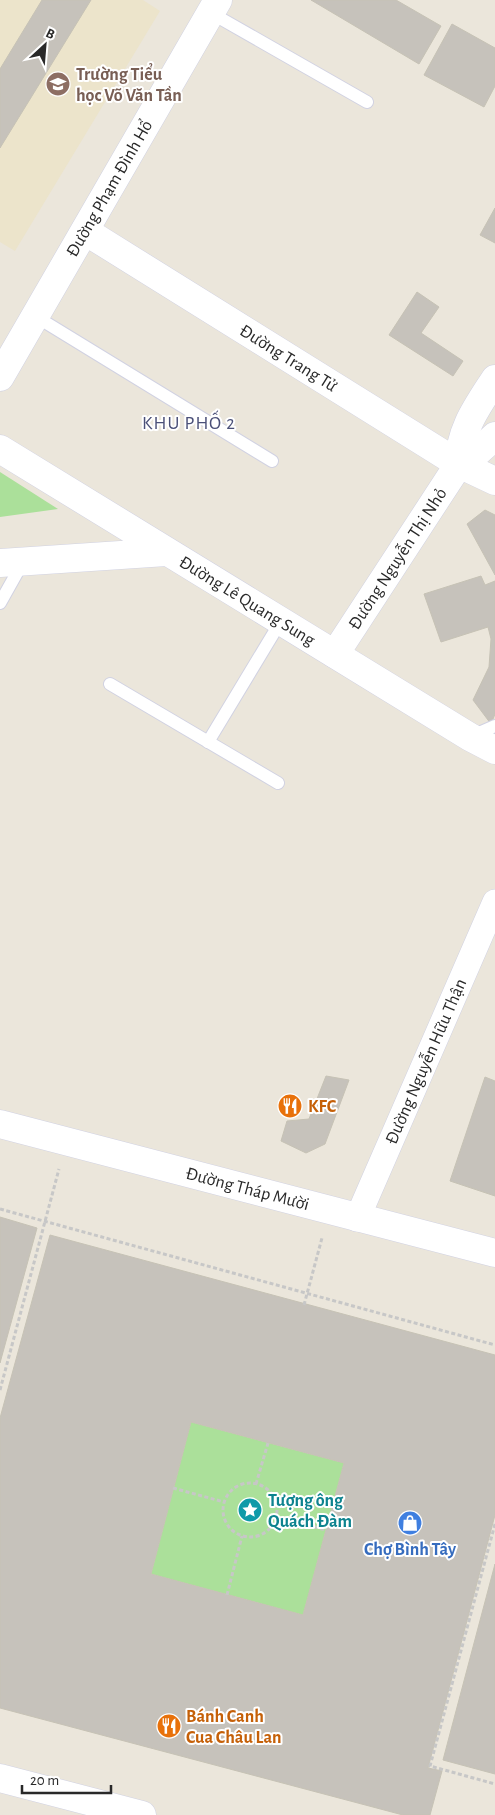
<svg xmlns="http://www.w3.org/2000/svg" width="495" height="1815" font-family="'Alegreya Sans',sans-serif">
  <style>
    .education { fill: #ece4cb }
    .green { fill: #abe09a }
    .building { fill: #c6c2bb; stroke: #c6c2b5; fill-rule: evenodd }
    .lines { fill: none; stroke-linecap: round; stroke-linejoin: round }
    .service-casing { stroke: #d1d2e2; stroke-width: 14 }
    .minor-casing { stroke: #d1d2e2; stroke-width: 26 }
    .tertiary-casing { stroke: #d1d2e2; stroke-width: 29 }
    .secondary-casing { stroke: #d1d2e2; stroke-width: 29 }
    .path { stroke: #c7c7c7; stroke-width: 3; stroke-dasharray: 4 2.5; stroke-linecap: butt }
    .service { stroke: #fff; stroke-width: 12 }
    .minor { stroke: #fff; stroke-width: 25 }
    .tertiary { stroke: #fff; stroke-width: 28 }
    .secondary { stroke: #fff; stroke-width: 28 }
    .labels { text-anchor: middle; stroke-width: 4; stroke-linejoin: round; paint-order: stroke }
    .education-label { font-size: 18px; font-weight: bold; fill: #785e54; stroke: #fff; text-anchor: start }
    .street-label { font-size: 18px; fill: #292929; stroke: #fff }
    .food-label { font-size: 18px; font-weight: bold; fill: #c56008; stroke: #fff; text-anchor: start }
    .culture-label { font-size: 18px; font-weight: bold; fill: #0d838f; stroke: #fff; text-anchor: start }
    .shop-label { font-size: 18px; font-weight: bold; fill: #366cbe; stroke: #fff }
    .neighbourhood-label { font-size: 19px; letter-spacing: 1px; fill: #4b5078; stroke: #fff }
  </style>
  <rect width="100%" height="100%" fill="#ebe6db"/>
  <polygon class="education" points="0,0 143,0 160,11 15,251 0,242"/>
  <g class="green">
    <polygon points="0,472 58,509 0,517"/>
    <polygon points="191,1422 344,1463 303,1615 151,1574"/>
  </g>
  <g class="building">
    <polygon points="42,0 91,0 0,148 0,69"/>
    <polygon points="311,0 396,0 441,26 419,64"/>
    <polygon points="452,24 495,48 495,86 484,107 424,75"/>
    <polygon points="495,208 495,243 480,235"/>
    <polygon points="417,292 439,307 421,333 463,361 453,376 389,335"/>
    <polygon points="485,510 495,515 495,575 467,524"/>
    <polygon points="481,576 485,585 495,581 495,714 491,724 473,700 489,667 491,639 488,627 441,642 424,594"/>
    <polygon points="326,1076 349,1080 325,1144 306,1153 281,1141 287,1121 309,1119"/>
    <polygon points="485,1077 495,1081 495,1196 450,1181"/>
    <polygon points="0,1217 37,1228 0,1363"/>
    <path d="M50,1235L495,1355V1515L428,1768L442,1771L430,1815H403L0,1708V1418ZM191,1422L344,1463L303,1615L151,1574Z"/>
    <polygon points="495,1564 495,1774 443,1760"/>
  </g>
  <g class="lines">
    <defs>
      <g id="service">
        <polyline points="211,13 367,102"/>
        <polyline points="35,316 272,461"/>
        <polyline points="0,603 23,562"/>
        <polyline points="110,684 278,783"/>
        <polyline points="472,736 495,726"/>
        <polyline points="208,742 281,621"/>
      </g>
      <g id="minor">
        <path id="s1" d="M357,1219L495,902"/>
      </g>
      <g id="tertiary">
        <path id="s2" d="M85,231L459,464L495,481"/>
        <polyline points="0,1778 142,1815"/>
      </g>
      <g id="secondary">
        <path id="s3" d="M0,377L218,0"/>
        <path id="s4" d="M0,449L470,737L495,750"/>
        <path d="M459,464C460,429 477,407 495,379"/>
        <polyline points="0,563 166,552"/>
        <path id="s5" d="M335,654L459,464L473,456L495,436"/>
        <path id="s6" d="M0,1124L495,1253"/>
      </g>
    </defs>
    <use href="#service" class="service-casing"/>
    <use href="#minor" class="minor-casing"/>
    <use href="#tertiary" class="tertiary-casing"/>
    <use href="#secondary" class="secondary-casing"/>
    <g class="path">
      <polyline points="0,1209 495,1345"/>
      <polyline points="304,1305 322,1238"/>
      <polyline points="0,1390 59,1169"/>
      <circle cx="250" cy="1510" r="27"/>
      <polyline points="256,1484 268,1443"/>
      <polyline points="173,1488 224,1502"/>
      <polyline points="276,1517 326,1530"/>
      <polyline points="495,1524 430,1766 495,1784"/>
      <polyline points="227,1595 242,1536"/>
    </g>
    <use href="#service" class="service"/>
    <use href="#minor" class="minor"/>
    <use href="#tertiary" class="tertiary"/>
    <use href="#secondary" class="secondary"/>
  </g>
  <defs>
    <symbol id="school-disc" viewBox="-11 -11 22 22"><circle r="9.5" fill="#8d6e63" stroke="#fff"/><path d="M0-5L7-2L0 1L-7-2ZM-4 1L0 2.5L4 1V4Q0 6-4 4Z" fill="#fff"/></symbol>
    <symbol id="restaurant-disc" viewBox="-11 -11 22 22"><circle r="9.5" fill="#e8710a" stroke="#fff"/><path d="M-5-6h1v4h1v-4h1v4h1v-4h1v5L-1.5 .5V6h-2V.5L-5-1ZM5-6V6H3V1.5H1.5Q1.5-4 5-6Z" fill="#fff"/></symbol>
    <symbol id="sight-disc" viewBox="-11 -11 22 22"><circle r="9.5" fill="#0f9aa8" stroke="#fff"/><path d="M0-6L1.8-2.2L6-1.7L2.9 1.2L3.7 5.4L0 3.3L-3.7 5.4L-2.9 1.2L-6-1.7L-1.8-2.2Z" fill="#fff"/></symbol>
    <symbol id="shop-disc" viewBox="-11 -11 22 22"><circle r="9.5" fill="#3f7fe0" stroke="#fff"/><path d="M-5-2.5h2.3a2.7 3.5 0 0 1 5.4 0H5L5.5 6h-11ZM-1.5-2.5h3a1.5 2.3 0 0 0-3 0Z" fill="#fff"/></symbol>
  </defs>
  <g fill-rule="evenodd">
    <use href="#school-disc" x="44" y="70" width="28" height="28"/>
    <use href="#restaurant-disc" x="276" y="1092" width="28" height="28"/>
    <use href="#sight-disc" x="236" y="1496" width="28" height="28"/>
    <use href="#shop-disc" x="396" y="1509" width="28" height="28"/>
    <use href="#restaurant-disc" x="155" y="1712" width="28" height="28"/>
  </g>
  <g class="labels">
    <g class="education-label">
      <text x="76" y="80">Trường Tiểu<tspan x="76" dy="21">học Võ Văn Tần</tspan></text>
    </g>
    <g class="street-label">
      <text dy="6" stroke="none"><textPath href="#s3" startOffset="218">Đường Phạm Đình Hổ</textPath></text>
      <text dy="6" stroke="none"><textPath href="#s2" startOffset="240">Đường Trang Tử</textPath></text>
      <text dy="6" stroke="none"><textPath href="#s5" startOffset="114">Đường Nguyễn Thị Nhỏ</textPath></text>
      <text dy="6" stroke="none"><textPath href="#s4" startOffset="290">Đường Lê Quang Sung</textPath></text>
      <text dy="6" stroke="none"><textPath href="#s1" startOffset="172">Đường Nguyễn Hữu Thận</textPath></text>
      <text dy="6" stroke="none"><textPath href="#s6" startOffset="256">Đường Tháp Mười</textPath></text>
    </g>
    <g class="food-label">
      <text x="308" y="1112">KFC</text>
      <text x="186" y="1722">Bánh Canh<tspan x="186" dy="21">Cua Châu Lan</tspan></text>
    </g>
    <g class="culture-label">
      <text x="268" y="1506">Tượng ông<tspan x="268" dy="21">Quách Đàm</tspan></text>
    </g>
    <g class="shop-label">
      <text x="410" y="1555">Chợ Bình Tây</text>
    </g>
    <g class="neighbourhood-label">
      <text x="189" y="429">KHU PHỐ 2</text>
    </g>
  </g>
  <g transform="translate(45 45) rotate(26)" stroke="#ffffff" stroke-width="4" paint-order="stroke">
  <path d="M0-4L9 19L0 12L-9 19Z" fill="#292929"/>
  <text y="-8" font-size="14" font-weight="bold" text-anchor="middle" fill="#292929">B</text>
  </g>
  <path d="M22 1785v8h89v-8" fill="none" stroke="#292929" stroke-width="2.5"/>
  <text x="30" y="1785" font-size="15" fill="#292929" stroke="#ffffff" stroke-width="4" paint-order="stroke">20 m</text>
</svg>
